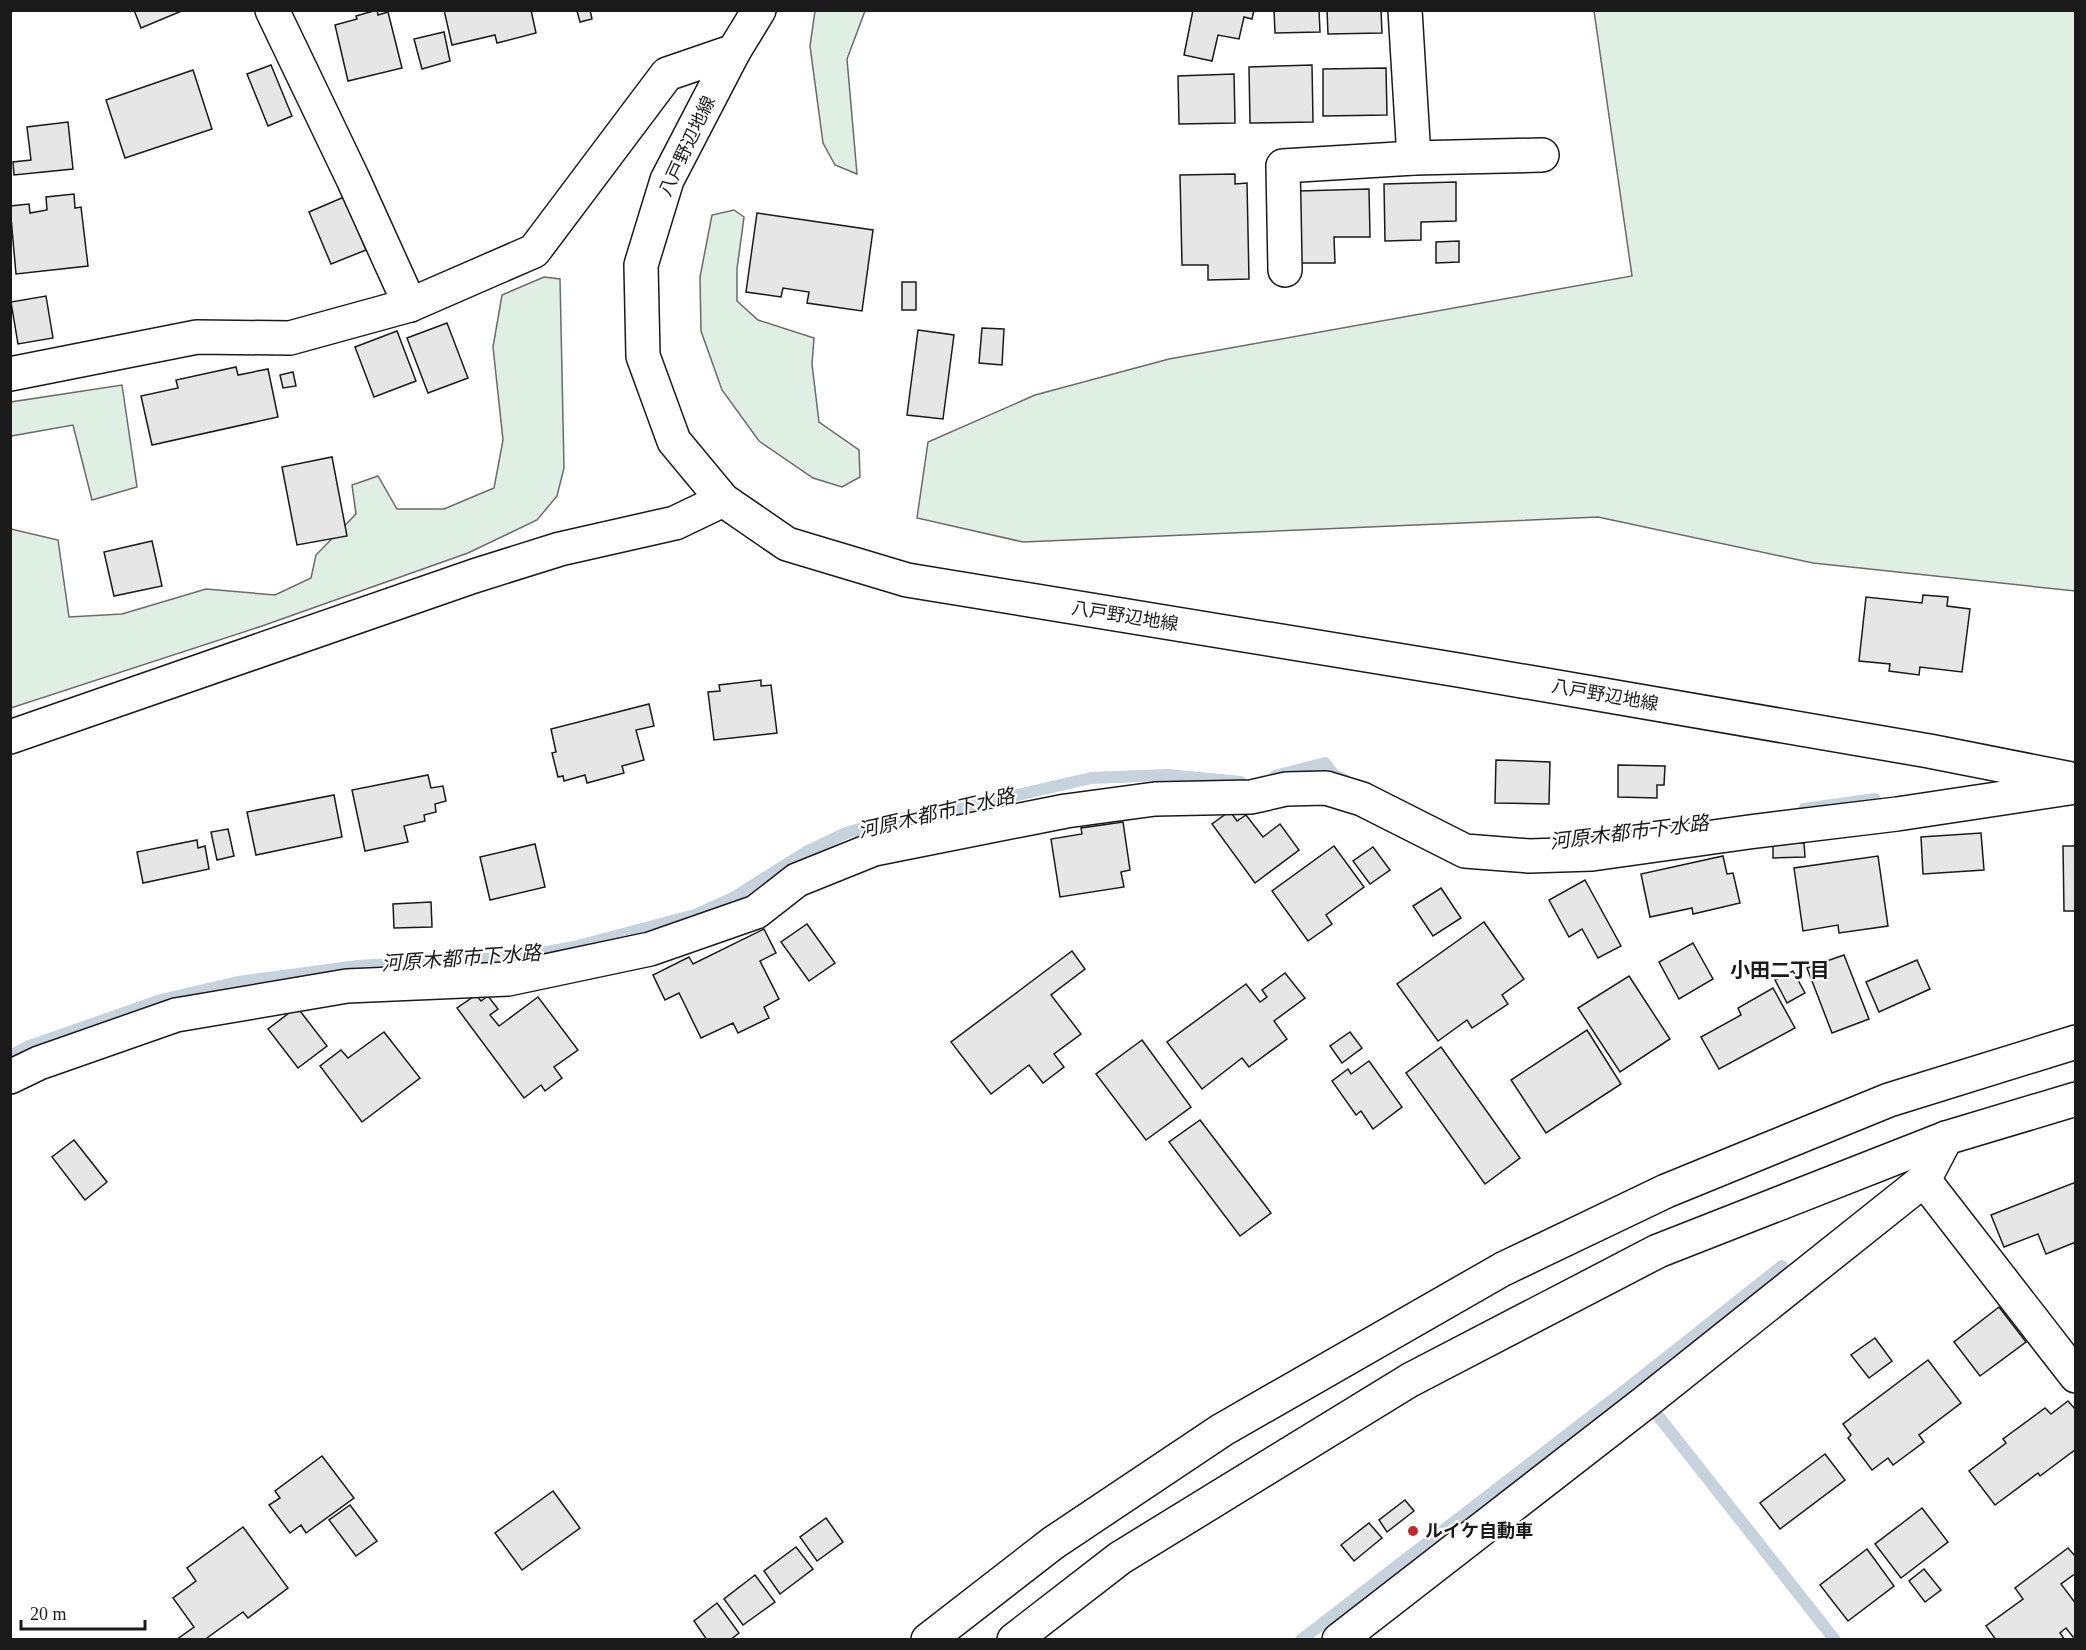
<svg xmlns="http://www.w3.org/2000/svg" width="2086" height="1650" font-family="'Times New Roman','Noto Sans JP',serif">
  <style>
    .green { fill: #e0efe3; stroke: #6a6a6a; stroke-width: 1.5 }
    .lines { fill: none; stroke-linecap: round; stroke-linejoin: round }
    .stream { stroke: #c6d2dc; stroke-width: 12 }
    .building { fill: #e6e6e6; stroke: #1a1a1a; stroke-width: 1.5 }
    .street-casing { stroke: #1a1a1a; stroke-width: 36 }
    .secondary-casing { stroke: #1a1a1a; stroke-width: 36 }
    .primary-casing { stroke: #1a1a1a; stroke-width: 36 }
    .street { stroke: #fff; stroke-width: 33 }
    .secondary { stroke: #fff; stroke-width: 33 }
    .primary { stroke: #fff; stroke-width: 33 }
    .poi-dot { fill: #c62828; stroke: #fff; stroke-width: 2 }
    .labels { text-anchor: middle; stroke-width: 4.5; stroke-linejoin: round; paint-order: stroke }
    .street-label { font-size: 18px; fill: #1a1a1a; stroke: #fff }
    .poi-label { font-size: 18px; font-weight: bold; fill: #1a1a1a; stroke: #fff; text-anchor: start }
    .water-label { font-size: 20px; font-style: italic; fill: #1a1a1a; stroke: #fff }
    .neighbourhood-label { font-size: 20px; font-weight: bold; fill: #1a1a1a; stroke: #fff }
  </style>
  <rect width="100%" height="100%" fill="#fff"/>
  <g class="green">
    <polygon points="815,11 865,11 847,59 857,174 835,165 823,143 810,46"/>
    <polygon points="1594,11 2075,11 2075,591 1813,563 1598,517 1023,542 917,518 928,442 1035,395 1169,359 1632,276"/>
    <polygon points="734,210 744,217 737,269 737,301 758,320 814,338 812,364 819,422 859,450 860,477 842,487 813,478 759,441 722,390 701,331 700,277 712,215"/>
    <polygon points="544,277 560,279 564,468 557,496 537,520 468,553 262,626 11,708 11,529 58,540 69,617 122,614 206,589 275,595 311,578 316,555 356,514 352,485 378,476 397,509 444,509 494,488 503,440 493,347 502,295"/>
    <polygon points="122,385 137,487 92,500 73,425 11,436 11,402"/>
  </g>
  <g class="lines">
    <g class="stream">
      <polyline points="1275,776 1325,763 1334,775 1345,780"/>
      <polyline points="1804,809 1875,799"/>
      <polyline points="10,1056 27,1047 161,1000 238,982 358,966 521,957 574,947 695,915 733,898 806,852 846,833 888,821 953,810 1091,778 1167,775 1241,782"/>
      <polyline points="1782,1266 1633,1384 1835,1640"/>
      <polyline points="1301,1640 1633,1384"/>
    </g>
  </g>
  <g class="building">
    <polygon points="134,10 184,10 141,28"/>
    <polygon points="377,10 378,15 388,12 402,68 348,81 335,25 357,19 356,16"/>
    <polygon points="444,10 531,10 536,33 497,43 495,35 452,45"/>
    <polygon points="590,10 592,19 580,22 577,11"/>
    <polygon points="1193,10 1254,10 1252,19 1244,17 1239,39 1218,35 1212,61 1184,55"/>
    <polygon points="1274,10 1319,10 1320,32 1275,33"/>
    <polygon points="1327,10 1381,10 1382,33 1328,34"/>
    <polygon points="444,32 450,61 422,69 414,39"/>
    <polygon points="271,65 292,116 268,126 247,74"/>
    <polygon points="1312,65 1313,122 1250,123 1249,67"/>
    <polygon points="1386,68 1387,115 1323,116 1323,69"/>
    <polygon points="193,70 212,129 125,158 106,100"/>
    <polygon points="1234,74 1235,123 1179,124 1178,76"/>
    <polygon points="68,122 73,169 14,175 13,162 31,160 27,127"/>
    <polygon points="1235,174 1235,184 1247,183 1249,279 1208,280 1208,265 1182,265 1180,175"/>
    <polygon points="1456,182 1456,221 1421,222 1421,240 1385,241 1384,184"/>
    <polygon points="1369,189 1370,237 1334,237 1335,263 1300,263 1299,191"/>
    <polygon points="74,194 75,208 81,207 88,266 16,274 10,206 29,204 30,213 47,210 46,197"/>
    <polygon points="344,197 366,250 331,264 309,212"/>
    <polygon points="757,213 873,230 862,311 807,303 809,292 783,288 781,297 746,292"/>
    <polygon points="1459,241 1459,262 1436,263 1436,242"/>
    <rect x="902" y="282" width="14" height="28"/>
    <polygon points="46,296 53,338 18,344 11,302"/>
    <polygon points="447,323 468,378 428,393 407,338"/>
    <polygon points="982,328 1004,329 1002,365 979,363"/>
    <polygon points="918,330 954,335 943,419 907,415"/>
    <polygon points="397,331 416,381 374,397 355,347"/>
    <polygon points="236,367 238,375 268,369 278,417 152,445 141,396 178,388 176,380"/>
    <polygon points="293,372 296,386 283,388 280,375"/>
    <polygon points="332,457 347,536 297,545 282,467"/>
    <polygon points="152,541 162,586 114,596 104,552"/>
    <polygon points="1923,595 1948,597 1947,606 1970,609 1962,672 1920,667 1919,675 1889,671 1890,664 1859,661 1866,597 1922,603"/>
    <polygon points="761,680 761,686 771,685 777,733 714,740 708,692 720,691 719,685"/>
    <polygon points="649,704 654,726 636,730 644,760 622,766 624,773 587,783 585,775 564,781 563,776 558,777 552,753 556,752 551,729"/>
    <polygon points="1496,760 1550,762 1549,804 1495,803"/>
    <polygon points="1618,765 1665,766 1664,785 1657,785 1657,798 1618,797"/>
    <polygon points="428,775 431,788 443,786 446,801 435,804 436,812 424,815 425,821 404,826 408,842 365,851 352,790"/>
    <polygon points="334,795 342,837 256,855 247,812"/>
    <polygon points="1230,811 1237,821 1246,815 1263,837 1280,824 1299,850 1255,883 1212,824"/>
    <polygon points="1123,822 1130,870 1121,872 1124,887 1060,897 1051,839 1082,834 1081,828"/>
    <polygon points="228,829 234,856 217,860 211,832"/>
    <polygon points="1981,833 1984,870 1923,874 1921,837"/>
    <polygon points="197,840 198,848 205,846 209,869 143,883 137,852"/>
    <polygon points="1773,843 1804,843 1805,857 1773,858"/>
    <polygon points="535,844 545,887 490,900 480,857"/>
    <polygon points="1334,846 1364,887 1326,915 1332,924 1308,941 1272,891"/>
    <polygon points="2063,846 2076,846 2076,911 2064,911"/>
    <polygon points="1373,847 1390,870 1370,884 1353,861"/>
    <polygon points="1723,856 1727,874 1733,873 1740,903 1693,914 1692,908 1650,917 1641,874"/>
    <polygon points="1878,856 1888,926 1839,933 1838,925 1803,931 1794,868"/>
    <polygon points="1585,880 1621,946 1598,958 1582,929 1569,937 1549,900"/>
    <polygon points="1441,888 1461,918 1433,936 1413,906"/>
    <polygon points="431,902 432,927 394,928 393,904"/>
    <polygon points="1484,922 1524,979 1502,995 1508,1004 1472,1028 1467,1020 1438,1041 1397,984"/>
    <polygon points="807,924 835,963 809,981 781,942"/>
    <polygon points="764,929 776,953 760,961 779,999 764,1007 769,1018 738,1033 733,1023 701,1038 679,993 665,1000 653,975 689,957 693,964"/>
    <polygon points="1693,943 1713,979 1679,999 1659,962"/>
    <polygon points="1072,951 1085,969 1051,995 1081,1034 1054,1054 1064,1067 1043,1083 1029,1065 991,1094 951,1042"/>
    <polygon points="1844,955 1869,1019 1832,1033 1807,968"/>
    <polygon points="1917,960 1930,989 1879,1012 1866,982"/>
    <polygon points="1793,971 1805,993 1787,1003 1775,980"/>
    <polygon points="1285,973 1305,998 1274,1021 1287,1039 1249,1067 1242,1058 1202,1089 1167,1042 1246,984 1260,1002 1267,997 1262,990"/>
    <polygon points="1629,976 1670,1039 1620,1072 1578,1008"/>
    <polygon points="1773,988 1795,1028 1719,1069 1701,1037 1741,1015 1738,1008"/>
    <polygon points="476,995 481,1001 488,996 498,1009 490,1015 499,1026 538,997 578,1050 554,1067 562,1078 545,1091 541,1085 524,1098 457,1008"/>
    <polygon points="297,1007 327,1046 298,1068 268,1029"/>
    <polygon points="1587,1030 1621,1084 1546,1133 1511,1080"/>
    <polygon points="384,1032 420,1078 362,1122 320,1066 341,1050 348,1058"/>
    <polygon points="1350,1032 1362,1048 1342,1063 1330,1046"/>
    <polygon points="1142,1040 1191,1107 1146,1140 1096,1074"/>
    <polygon points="1441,1047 1520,1158 1485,1184 1406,1073"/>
    <polygon points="1369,1061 1402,1107 1373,1129 1361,1111 1356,1115 1332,1081 1348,1069 1351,1074"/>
    <polygon points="1200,1120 1271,1213 1240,1236 1169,1142"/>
    <polygon points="74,1140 107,1182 85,1200 52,1157"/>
    <polygon points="2076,1182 2076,1242 2046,1254 2038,1234 2004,1247 1991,1215"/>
    <polygon points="1999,1307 2026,1342 1980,1376 1954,1342"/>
    <polygon points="1875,1338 1892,1361 1869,1378 1851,1355"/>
    <polygon points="1928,1360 1961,1403 1919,1435 1924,1442 1893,1465 1888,1458 1872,1470 1848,1438 1851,1435 1843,1424"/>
    <polygon points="2068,1401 2076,1410 2076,1449 2040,1476 2038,1473 1995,1505 1969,1471 2006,1443 2003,1439 2045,1408 2051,1414"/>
    <polygon points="1825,1454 1845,1480 1780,1529 1760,1503"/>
    <polygon points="322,1456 354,1498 306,1533 301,1525 290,1533 269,1505 280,1498 275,1491"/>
    <polygon points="553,1491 580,1528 522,1570 495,1533"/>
    <polygon points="1405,1500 1414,1511 1387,1532 1379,1520"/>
    <polygon points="350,1505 377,1541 356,1556 329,1520"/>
    <polygon points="1922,1508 1948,1542 1901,1578 1875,1544"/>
    <polygon points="826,1518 843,1542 817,1561 800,1537"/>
    <polygon points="1369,1523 1382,1538 1354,1561 1341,1545"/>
    <polygon points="243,1527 288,1588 248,1618 243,1612 207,1638 208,1640 176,1640 194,1627 173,1598 196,1581 187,1568"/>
    <polygon points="796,1547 813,1569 780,1594 764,1571"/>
    <polygon points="2068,1548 2076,1557 2076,1573 2061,1584 2076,1604 2076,1635 2073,1637 2066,1628 2060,1633 2065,1640 1996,1640 1986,1626 2023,1599 2015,1588"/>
    <polygon points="1867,1549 1894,1586 1848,1621 1820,1585"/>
    <polygon points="1924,1569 1941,1590 1925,1602 1909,1581"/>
    <polygon points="755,1575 775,1602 743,1625 724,1599"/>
    <polygon points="717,1603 739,1633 730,1640 707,1640 694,1621"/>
  </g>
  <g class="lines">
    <defs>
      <g id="street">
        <polyline points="272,10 353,179 410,305"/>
        <polyline points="1405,10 1414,158"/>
        <polyline points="1285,270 1283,166 1414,158 1542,155"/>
        <polyline points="10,374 197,337 290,338 410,305 534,251 667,74 734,51"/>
        <polyline points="10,737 474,576 560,549 675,523 723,500"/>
        <polyline points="10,1077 39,1063 176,1015 347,986 508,979 650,949 756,912 797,880 874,849 1066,811 1155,799 1251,797 1286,789 1326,788 1362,799 1465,851 1529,856 1592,854 1749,832 1897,814 2076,787"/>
        <polyline points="1924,1180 2076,1376"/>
        <polyline points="1339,1640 1643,1404 1924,1180 1946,1138"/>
      </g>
      <g id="secondary">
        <polyline points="928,1640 1053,1543 1222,1430 1503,1269 1666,1191 1889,1100 2076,1042"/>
        <polyline points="1014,1640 1120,1558 1410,1380 1658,1251 1946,1138 2076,1099"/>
      </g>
      <polyline id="primary" points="759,10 734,51 667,180 641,265 643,356 674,441 723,500 787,544 907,580 1458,670 1929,751 2076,780"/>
    </defs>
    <use href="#street" class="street-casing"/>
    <use href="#secondary" class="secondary-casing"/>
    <use href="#primary" class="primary-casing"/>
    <use href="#street" class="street"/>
    <use href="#secondary" class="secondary"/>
    <use href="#primary" class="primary"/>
  </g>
  <circle class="poi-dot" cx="1413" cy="1531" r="6"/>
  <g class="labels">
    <g class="street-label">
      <text transform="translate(687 146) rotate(-65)" y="6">八戸野辺地線</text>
      <text transform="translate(1125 616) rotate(9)" y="6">八戸野辺地線</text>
      <text transform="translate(1605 695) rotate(10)" y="6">八戸野辺地線</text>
    </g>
    <g class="poi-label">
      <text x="1425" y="1537">ルイケ自動車</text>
    </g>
    <g class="water-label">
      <text transform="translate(936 813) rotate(-13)" y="7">河原木都市下水路</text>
      <text transform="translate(1629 832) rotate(-7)" y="7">河原木都市下水路</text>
      <text transform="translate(461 958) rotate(-4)" y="7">河原木都市下水路</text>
    </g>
    <g class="neighbourhood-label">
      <text x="1780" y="977">小田二丁目</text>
    </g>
  </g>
  <rect width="2086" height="1650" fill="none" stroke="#1a1a1a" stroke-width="24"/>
  <path d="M21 1620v9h124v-9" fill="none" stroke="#1a1a1a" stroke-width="3"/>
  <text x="30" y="1620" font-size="18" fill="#1a1a1a" stroke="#ffffff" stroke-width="4.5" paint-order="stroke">20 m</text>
</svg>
